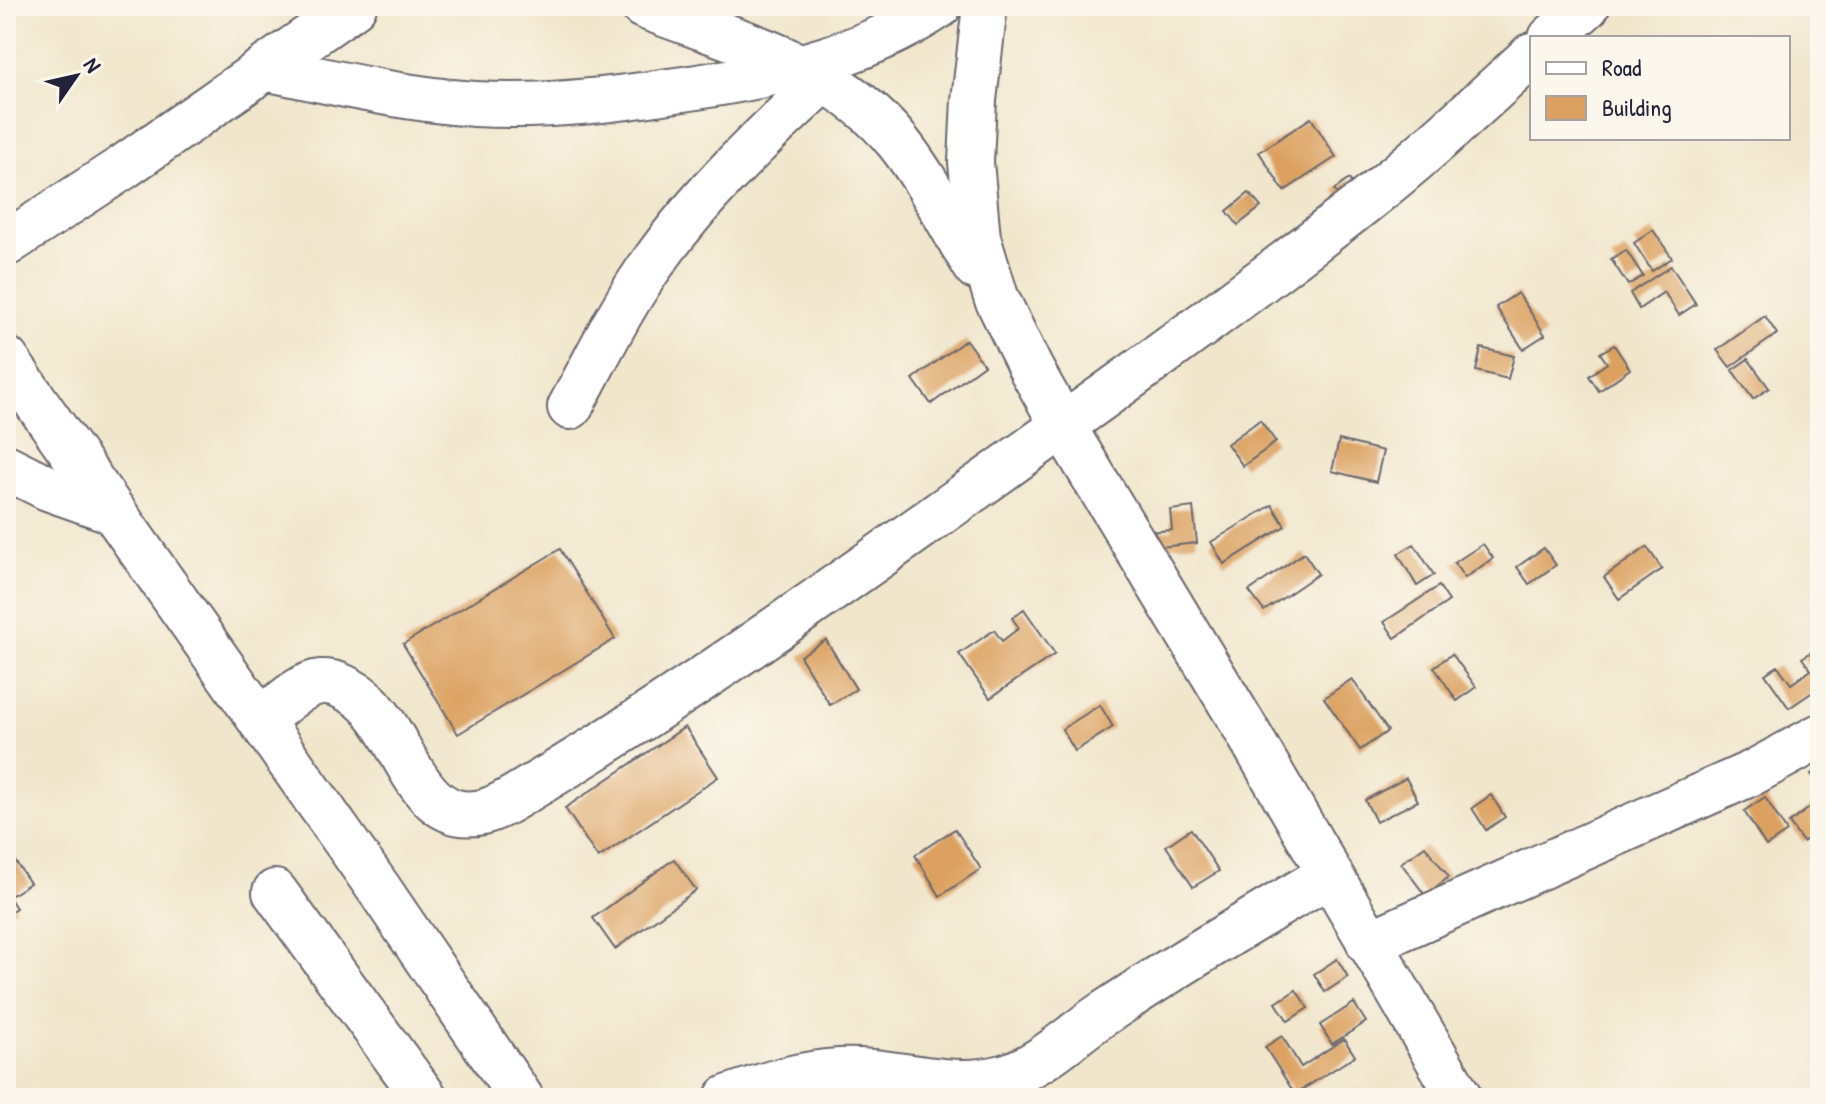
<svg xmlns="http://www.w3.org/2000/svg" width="1826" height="1104" font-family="'Patrick Hand',sans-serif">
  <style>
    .building { fill: #dca161 }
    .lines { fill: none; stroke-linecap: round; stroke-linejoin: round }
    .minor-casing { stroke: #6a676e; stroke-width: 48 }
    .minor { stroke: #fff; stroke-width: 44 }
  </style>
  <rect width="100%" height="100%" fill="#fbf7ec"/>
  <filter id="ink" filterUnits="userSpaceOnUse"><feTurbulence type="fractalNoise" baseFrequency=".0125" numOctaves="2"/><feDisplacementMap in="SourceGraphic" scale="16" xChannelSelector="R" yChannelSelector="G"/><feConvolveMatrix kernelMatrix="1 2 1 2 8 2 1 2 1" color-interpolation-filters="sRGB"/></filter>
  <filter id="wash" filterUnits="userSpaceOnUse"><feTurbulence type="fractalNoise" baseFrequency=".006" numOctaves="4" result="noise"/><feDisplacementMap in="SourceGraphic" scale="32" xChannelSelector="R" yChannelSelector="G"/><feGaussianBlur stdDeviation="1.8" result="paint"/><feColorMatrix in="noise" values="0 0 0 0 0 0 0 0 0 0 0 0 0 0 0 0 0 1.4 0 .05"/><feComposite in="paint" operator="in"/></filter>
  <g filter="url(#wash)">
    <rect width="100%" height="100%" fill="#f1e6cc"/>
    <g id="blocks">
      <g class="building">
        <polygon points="1311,118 1336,157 1284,191 1259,152"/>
        <polygon points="1349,179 1357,191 1343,201 1334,190"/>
        <polygon points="1249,193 1261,207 1238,225 1227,211"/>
        <polygon points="1653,230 1672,258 1652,271 1634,243"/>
        <polygon points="1626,250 1643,276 1628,285 1611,259"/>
        <polygon points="1671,266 1696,304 1679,315 1664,292 1639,309 1630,293"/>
        <polygon points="1518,293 1545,335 1523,349 1496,307"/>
        <polygon points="1765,316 1777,334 1730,367 1717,350"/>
        <polygon points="966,340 984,365 931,404 913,379"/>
        <polygon points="1614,345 1630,369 1599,391 1589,376 1607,363 1600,353"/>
        <polygon points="1481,348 1514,356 1508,379 1476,371"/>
        <polygon points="1748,359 1769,388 1753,399 1732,370"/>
        <polygon points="1260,420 1276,442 1243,466 1227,444"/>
        <polygon points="1339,440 1383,451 1376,482 1332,471"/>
        <polygon points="1272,505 1285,526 1224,564 1211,542"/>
        <polygon points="1193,507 1197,543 1150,548 1148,532 1172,530 1170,510"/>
        <polygon points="1414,544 1434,575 1417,586 1398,554"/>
        <polygon points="1483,544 1493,558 1465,578 1454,563"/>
        <polygon points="1647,547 1662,569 1619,599 1604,577"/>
        <polygon points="1544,548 1556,565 1529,584 1517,567"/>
        <polygon points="560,549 615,639 458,734 403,644"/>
        <polygon points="1304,553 1318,574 1264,611 1249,591"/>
        <polygon points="1439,586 1449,601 1395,638 1384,622"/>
        <polygon points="1024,609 1055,654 990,698 959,654 994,630 1002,641 1019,628 1012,618"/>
        <polygon points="826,640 856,689 830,705 800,656"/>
        <polygon points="1818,648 1820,652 1820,687 1789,708 1765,674 1778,666 1791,684 1811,670 1802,658"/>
        <polygon points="1452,654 1476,687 1457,701 1434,667"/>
        <polygon points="1352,679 1388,731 1360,750 1324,698"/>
        <polygon points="1100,705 1113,727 1075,751 1062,729"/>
        <polygon points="685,727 718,777 598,858 565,808"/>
        <polygon points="1820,768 1820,786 1811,774"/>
        <polygon points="1406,778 1418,801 1376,822 1365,800"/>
        <polygon points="1491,795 1505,817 1486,830 1472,808"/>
        <polygon points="1765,797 1787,832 1766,846 1744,811"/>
        <polygon points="1820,800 1820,829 1803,842 1789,823"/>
        <polygon points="955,829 981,869 940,896 915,855"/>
        <polygon points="1191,829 1219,871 1193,887 1166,846"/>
        <polygon points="1425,846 1449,877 1425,895 1401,863"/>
        <polygon points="6,848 30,883 9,897 16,908 6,915"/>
        <polygon points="674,859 696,890 615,949 593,918"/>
        <polygon points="1337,959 1348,977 1325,992 1314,974"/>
        <polygon points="1296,990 1308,1008 1288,1021 1276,1003"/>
        <polygon points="1354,1003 1366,1022 1332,1044 1320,1025"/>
        <polygon points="1282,1036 1301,1067 1344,1039 1355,1056 1295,1094 1265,1047"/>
        <polygon points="1361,1089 1367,1098 1347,1098"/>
      </g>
    </g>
  </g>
  <g filter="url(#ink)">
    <use href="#blocks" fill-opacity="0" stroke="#6a676e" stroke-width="2"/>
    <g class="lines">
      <defs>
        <g id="minor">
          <path d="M643,6C734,42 833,62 898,142C929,181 950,226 976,267"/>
          <polyline points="985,6 974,100 971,162 978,238 996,297 1031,369 1063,426 1244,726 1460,1098"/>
          <polyline points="1551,38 1587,6"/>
          <path d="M265,68C335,83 404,99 475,104C539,108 606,101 669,91C764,78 859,60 939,6"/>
          <polyline points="6,244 122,168 354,6"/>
          <polyline points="6,359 379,889 521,1098"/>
          <path d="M570,407C593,366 613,322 639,283C690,205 757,141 825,79"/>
          <polyline points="6,467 48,488 113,511"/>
          <path d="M261,721C277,708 300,684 321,682C332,681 342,686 351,691C405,718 410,828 482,812C500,808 516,796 532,787C680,699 822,597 963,497C1098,401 1233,305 1363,203C1422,157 1477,105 1532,55"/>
          <polyline points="275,892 425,1098"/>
          <polyline points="1369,943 1754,772 1820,736"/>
          <path d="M727,1098C763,1085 800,1073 839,1071C893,1068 949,1092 1003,1077C1040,1067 1069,1037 1100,1016C1175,966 1252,920 1329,875"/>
        </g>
      </defs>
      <use href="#minor" class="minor-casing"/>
      <use href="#minor" class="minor"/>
    </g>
  </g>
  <rect width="1826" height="1104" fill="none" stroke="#fbf7ec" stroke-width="32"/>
  <rect x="1530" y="36" width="260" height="104" fill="#fbf7ec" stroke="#a4a2a5" stroke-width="2"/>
  <rect x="1546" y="62" width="40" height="12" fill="#ffffff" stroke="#a4a2a5" stroke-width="2"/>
  <text x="1602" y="76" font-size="24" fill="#22223b">Road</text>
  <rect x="1546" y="96" width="40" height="24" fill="#dca161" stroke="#a4a2a5" stroke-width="2"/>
  <text x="1602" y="116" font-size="24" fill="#22223b">Building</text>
  <g transform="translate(76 76) rotate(56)" stroke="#fbf7ec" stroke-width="6" paint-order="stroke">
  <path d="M0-6L14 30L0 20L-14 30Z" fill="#22223b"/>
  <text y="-12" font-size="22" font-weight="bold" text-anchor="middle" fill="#22223b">N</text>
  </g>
</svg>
